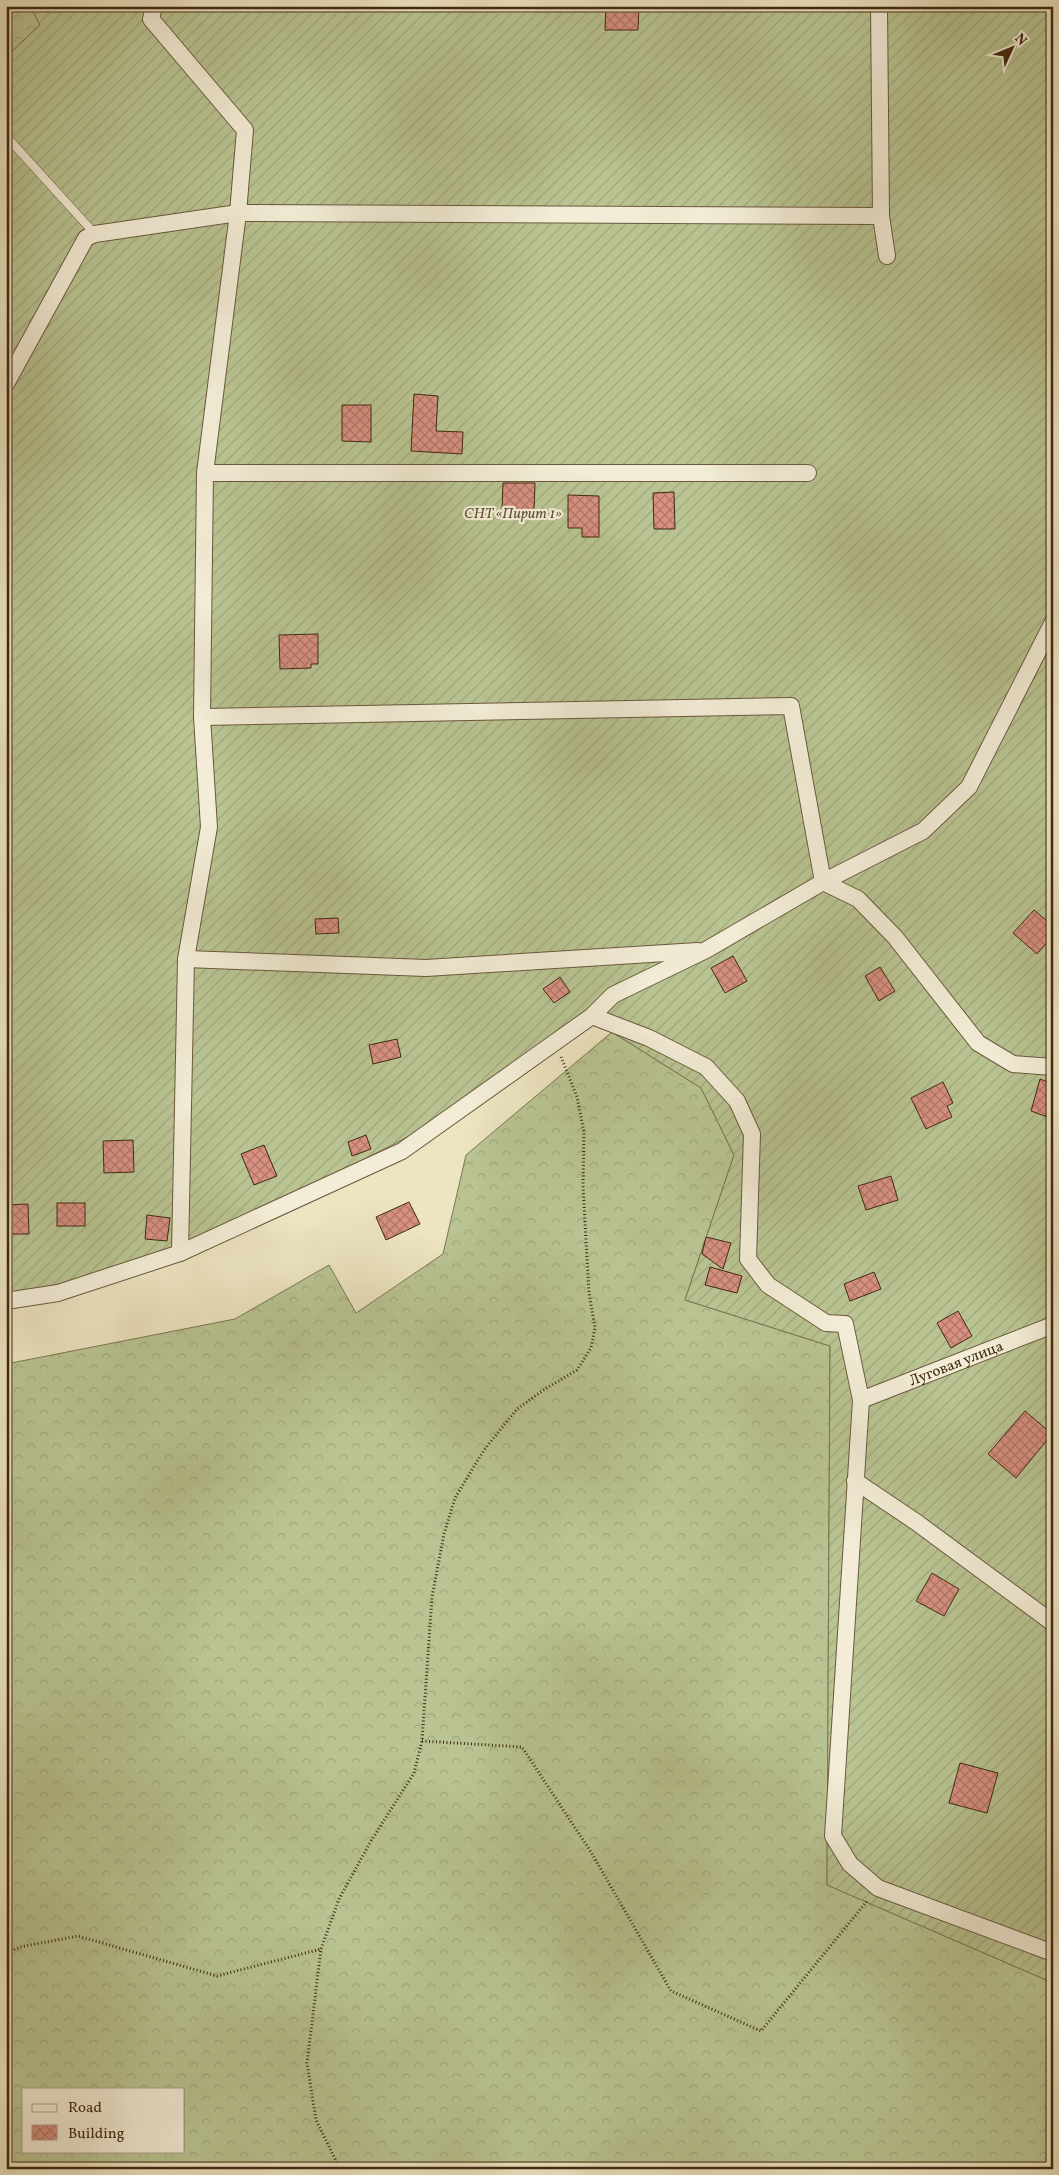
<svg xmlns="http://www.w3.org/2000/svg" width="1059" height="2175" font-family="Vollkorn,serif">
  <style>
    .forest { fill: url(#forest-crowns); stroke: #7c7652; fill-rule: evenodd }
    .garden { fill: url(#garden-furrows); stroke: #7c7652 }
    .building { fill: url(#building-cross-hatch); stroke: #402911 }
    .lines { fill: none; stroke-linecap: round; stroke-linejoin: round }
    .service-casing { stroke: #6b583d; stroke-width: 9 }
    .minor-casing { stroke: #6b583d; stroke-width: 18 }
    .path { stroke: #402911; stroke-width: 3; stroke-dasharray: 1 2.5; stroke-linecap: butt }
    .service { stroke: #f3edd7; stroke-width: 8 }
    .minor { stroke: #f3edd7; stroke-width: 16 }
    .labels { text-anchor: middle; stroke-width: 4.5; stroke-linejoin: round; paint-order: stroke }
    .park-label { font-size: 15px; font-style: italic; fill: #5e5031; stroke: #f3edd7 }
    .street-label { font-size: 15px; fill: #402911; stroke: #f3edd7 }
  </style>
  <defs>
    <pattern id="forest-crowns" width="20" height="18" patternUnits="userSpaceOnUse" patternTransform="scale(1.25)"><rect width="20" height="18" fill="#b9c492"/><path d="M2 6a3 3 0 1 1 6 0M12 15a3 3 0 1 1 6 0" fill="none" stroke="#a0a87d"/></pattern>
    <pattern id="garden-furrows" width="10" height="10" patternUnits="userSpaceOnUse" patternTransform="scale(1.25)"><rect width="10" height="10" fill="#b9c492"/><path d="M-1 1l2-2M0 10L10 0M9 11l2-2" fill="none" stroke="#a0a87d"/></pattern>
    <pattern id="building-cross-hatch" width="8" height="8" patternUnits="userSpaceOnUse" patternTransform="scale(1.25)"><rect width="8" height="8" fill="#d79081"/><path d="M0 0l8 8M0 8l8-8" fill="none" stroke="#b07668"/></pattern>
  </defs>
  <rect width="100%" height="100%" fill="#ede4c1"/>
  <filter id="stains"><feTurbulence type="fractalNoise" baseFrequency=".004" numOctaves="4"/><feColorMatrix values="0 0 0 0 .2 0 0 0 0 .09 0 0 0 0 .02 0 0 0 .5 -.17"/></filter>
  <radialGradient id="worn" r=".72"><stop offset=".6" stop-color="#630" stop-opacity="0"/><stop offset="1" stop-color="#630" stop-opacity=".3"/></radialGradient>
  <g class="forest">
    <polygon points="6,6 30,6 40,25 6,57"/>
    <path d="M612,1032L701,1088L734,1155L685,1300L830,1346L827,1885L1053,1983V2169H6V1364L235,1319L329,1265L356,1313L443,1254L466,1155ZM24,2089H184V2151H24Z"/>
  </g>
  <polygon class="garden" points="30,6 1053,6 1053,1983 827,1885 830,1346 685,1300 734,1155 701,1088 612,1032 590,1014 431,1125 202,1242 50,1290 6,1296 6,57 40,25"/>
  <g class="building">
    <polygon points="606,6 639,6 638,30 605,30"/>
    <polygon points="414,394 438,396 436,431 463,432 462,454 411,451"/>
    <polygon points="342,405 371,405 371,442 342,441"/>
    <polygon points="503,483 535,483 534,510 502,509"/>
    <polygon points="674,492 675,529 654,529 653,493"/>
    <polygon points="568,495 599,496 599,537 582,537 582,528 568,528"/>
    <polygon points="318,634 318,664 311,664 311,668 280,669 279,635"/>
    <polygon points="1034,910 1053,926 1053,936 1037,954 1013,933"/>
    <polygon points="338,918 339,933 316,934 315,919"/>
    <polygon points="733,956 747,981 725,993 711,968"/>
    <polygon points="880,967 895,991 879,1001 865,976"/>
    <polygon points="560,977 570,992 554,1003 543,989"/>
    <polygon points="397,1039 401,1057 373,1064 369,1045"/>
    <polygon points="1040,1079 1053,1084 1053,1119 1031,1111"/>
    <polygon points="943,1082 953,1103 947,1106 952,1117 926,1129 911,1098"/>
    <polygon points="366,1135 371,1149 352,1156 348,1142"/>
    <polygon points="133,1140 134,1172 104,1173 103,1141"/>
    <polygon points="264,1145 277,1176 254,1185 241,1154"/>
    <polygon points="891,1176 898,1200 866,1210 858,1186"/>
    <polygon points="409,1202 420,1224 386,1240 376,1217"/>
    <rect x="57" y="1203" width="28" height="23"/>
    <polygon points="28,1204 29,1234 6,1234 6,1205"/>
    <polygon points="147,1215 170,1218 167,1241 145,1239"/>
    <polygon points="706,1237 731,1243 723,1269 702,1254"/>
    <polygon points="710,1267 742,1276 737,1293 705,1285"/>
    <polygon points="874,1272 881,1289 850,1301 844,1284"/>
    <polygon points="958,1311 972,1336 951,1348 937,1323"/>
    <polygon points="1025,1411 1052,1434 1016,1478 988,1454"/>
    <polygon points="932,1573 959,1589 944,1616 916,1601"/>
    <polygon points="960,1763 998,1773 987,1813 949,1803"/>
  </g>
  <g class="lines">
    <defs>
      <polyline id="service" points="6,136 95,234"/>
      <g id="minor">
        <polyline points="154,6 151,19 245,130 238,213 205,473 202,717 209,827 186,959 180,1253"/>
        <polyline points="879,6 881,216 887,256"/>
        <polyline points="6,384 86,238 95,234 238,213 881,216"/>
        <polyline points="205,473 808,473"/>
        <polyline points="202,717 791,706 823,882 858,899 895,937 978,1043 1013,1064 1053,1067"/>
        <polyline points="186,959 426,968 698,951"/>
        <polyline points="592,1016 649,1038 706,1067 737,1101 752,1134 748,1259 768,1285 826,1323 845,1324 861,1400 833,1836 850,1864 878,1888 1053,1953"/>
        <polyline points="6,1301 58,1293 180,1253 402,1151 592,1016 613,995 706,950 823,882 923,831 969,787 1053,622"/>
        <path id="s1" d="M861,1400L1053,1325"/>
        <polyline points="855,1481 916,1522 1053,1623"/>
      </g>
    </defs>
    <use href="#service" class="service-casing"/>
    <use href="#minor" class="minor-casing"/>
    <g class="path">
      <polyline points="422,1741 522,1747 591,1852 671,1991 761,2031 868,1900"/>
      <polyline points="6,1956 9,1952 20,1947 78,1936 217,1976 321,1949"/>
      <polyline points="340,2169 316,2120 307,2063 321,1949 339,1899 371,1841 414,1773 422,1741 432,1597 444,1534 455,1498 484,1450 517,1409 545,1389 577,1370 591,1348 595,1328 589,1293 583,1186 584,1132 577,1097 561,1057"/>
    </g>
    <use href="#service" class="service"/>
    <use href="#minor" class="minor"/>
  </g>
  <g class="labels">
    <g class="park-label">
      <text x="513" y="518">СНТ «Пирит 1»</text>
    </g>
    <g class="street-label">
      <text dy="5" stroke="none"><textPath href="#s1" startOffset="102">Луговая улица</textPath></text>
    </g>
  </g>
  <rect width="1059" height="2175" fill="none" stroke="#ede4c1" stroke-width="25"/>
  <rect x="8" y="8" width="1044" height="2160" fill="none" stroke="#402911" stroke-width="2.5"/>
  <rect x="12" y="12" width="1034" height="2150" fill="none" stroke="#402911"/>
  <rect x="22" y="2088" width="162" height="65" fill="#f3edd7" stroke="#ab9f88"/>
  <rect x="32" y="2104" width="25" height="8" fill="#f3edd7" stroke="#ab9f88"/>
  <text x="68" y="2112" font-size="15" fill="#402911">Road</text>
  <rect x="32" y="2125" width="25" height="15" fill="url(#building-cross-hatch)" stroke="#ab9f88"/>
  <text x="68" y="2138" font-size="15" fill="#402911">Building</text>
  <g transform="translate(1012 48) rotate(46)" stroke="#f3edd7" stroke-width="4" paint-order="stroke">
  <path d="M0-4L9 19L0 12L-9 19Z" fill="#402911"/>
  <text y="-8" font-size="14" font-weight="bold" text-anchor="middle" fill="#402911">N</text>
  </g>
  <rect width="100%" height="100%" filter="url(#stains)"/>
  <rect width="100%" height="100%" fill="url(#worn)"/>
</svg>
